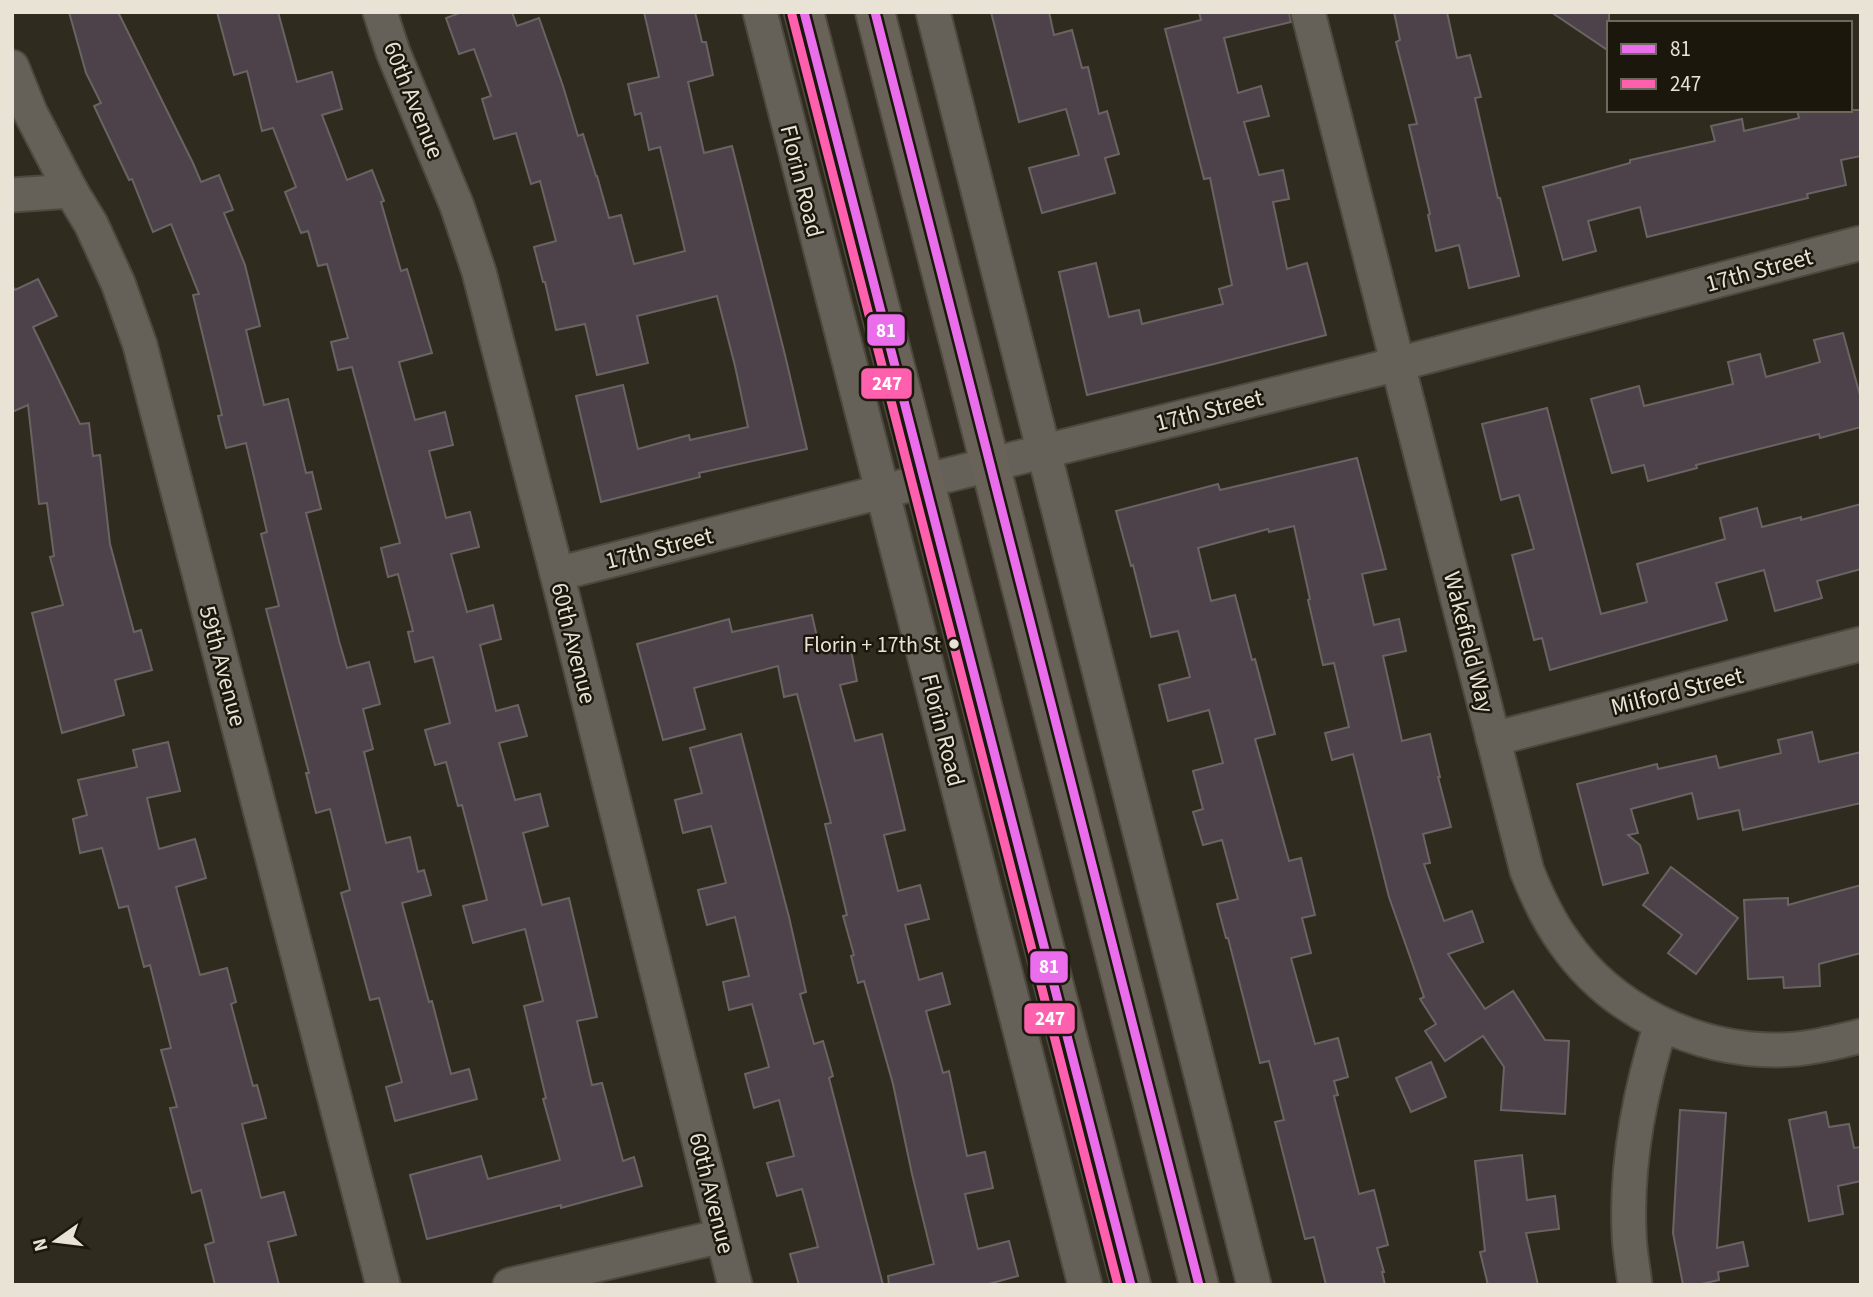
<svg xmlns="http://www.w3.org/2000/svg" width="1873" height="1297" font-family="'Source Sans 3',sans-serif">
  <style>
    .building { fill: #4e424a; stroke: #696463; stroke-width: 2 }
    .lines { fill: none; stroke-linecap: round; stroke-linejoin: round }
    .minor-casing { stroke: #4d493e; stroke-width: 37 }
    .primary-casing { stroke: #4d493e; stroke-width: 42 }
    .minor { stroke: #656158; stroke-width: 33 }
    .primary { stroke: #696258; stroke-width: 38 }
    .bus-1-casing { stroke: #1b170d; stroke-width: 14 }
    .bus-2-casing { stroke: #1b170d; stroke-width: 14 }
    .bus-1 { stroke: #ea6dec; stroke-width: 9 }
    .bus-2 { stroke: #fe60ae; stroke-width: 9 }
    .bus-dot { fill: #e8e3d5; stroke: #1b170d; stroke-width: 2.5 }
    .labels { text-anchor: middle; stroke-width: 5; stroke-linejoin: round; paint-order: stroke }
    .bus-label { font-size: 22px; fill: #e8e3d5; stroke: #1b170d; text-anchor: end }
    .street-label { font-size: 24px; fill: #e8e3d5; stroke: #1b170d }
    .line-badge { stroke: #1b170d; stroke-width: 2.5 }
    .badge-label { font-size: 19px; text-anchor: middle; font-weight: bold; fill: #fff }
  </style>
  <rect width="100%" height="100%" fill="#302b1f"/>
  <g class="building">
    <polygon points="69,12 118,12 193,163 201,182 219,175 233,210 224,213 245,265 260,326 246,330 264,405 288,399 306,473 312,472 321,509 306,513 339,641 347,668 369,662 380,704 363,709 373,749 364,752 386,843 410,837 418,872 424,870 431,895 402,903 429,1002 432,1001 451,1074 469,1069 477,1099 395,1121 386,1087 402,1082 379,998 370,1000 341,893 350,890 330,809 316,813 306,773 309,773 266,609 279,606 261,534 267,532 246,443 226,448 218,416 222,415 193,295 199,294 171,224 153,232 132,179 129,180 94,106 101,103 86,73"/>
    <polygon points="217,12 278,12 297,82 332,72 342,109 322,115 347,180 372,170 384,201 381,202 401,271 407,269 432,353 399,362 415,420 445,412 453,445 429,451 446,518 470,512 479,547 451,554 467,612 493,605 501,639 480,645 496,711 518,705 527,736 499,743 515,800 540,794 548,826 523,833 542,905 569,898 597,1017 577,1021 592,1085 602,1083 623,1161 634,1157 642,1186 561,1208 561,1205 427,1239 410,1175 481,1156 488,1179 560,1160 543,1099 546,1098 524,1006 543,1001 525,929 473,943 463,906 487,900 462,805 458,806 446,762 435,765 425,730 450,723 433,657 415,662 408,632 413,631 398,574 388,577 381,548 400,543 352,367 338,370 331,342 348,338 327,264 318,266 308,231 301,233 285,192 296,187 273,128 262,131 247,71 234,75"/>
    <polygon points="462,12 512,12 517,26 539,18 563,86 578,136 583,134 596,176 597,176 609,218 621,215 634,264 685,251 660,147 649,150 641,113 635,115 628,84 659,77 644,12 695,12 702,42 706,42 713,75 688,82 704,153 732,146 785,355 807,449 699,473 700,477 601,502 576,396 623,385 638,449 689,435 690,440 748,427 735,366 717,296 637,316 648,363 597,375 585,324 556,330 545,282 543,282 534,247 556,241 540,181 531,184 516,133 494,139 482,99 491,96 474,49 459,54 446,18"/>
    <polygon points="991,12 1049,12 1054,35 1072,30 1082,68 1088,67 1099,114 1107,111 1119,154 1105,158 1115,193 1042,213 1029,168 1079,155 1066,109 1019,122"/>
    <polygon points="1199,12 1289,12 1291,22 1224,38 1238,93 1261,86 1269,116 1244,122 1259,175 1283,170 1289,199 1273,202 1287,269 1307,263 1326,335 1218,363 1087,395 1059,272 1096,263 1109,317 1139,310 1142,324 1223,304 1219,289 1232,285 1210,178 1204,179 1165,29 1201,20"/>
    <polygon points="1394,12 1447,12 1457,58 1470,55 1481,97 1475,98 1498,198 1500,198 1519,276 1469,288 1459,245 1436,251 1428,215 1430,214 1409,125 1417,124 1396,42 1400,40"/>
    <polygon points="1551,12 1609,12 1609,51"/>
    <polygon points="1797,110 1861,110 1861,156 1841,160 1846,185 1807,194 1808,198 1647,237 1640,207 1588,221 1596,251 1563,260 1543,187 1630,163 1630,160 1715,141 1711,126 1742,119 1744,131 1799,118"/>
    <polygon points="38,279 57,316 33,327 80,424 89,423 93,456 100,455 110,544 134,632 141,630 152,670 115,680 124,715 62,733 32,613 63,605 50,557 54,556 47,503 39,504 28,405 12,412 12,285 15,290"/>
    <polygon points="1843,333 1861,399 1861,427 1820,438 1819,434 1696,465 1697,468 1648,481 1644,465 1612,473 1591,399 1639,386 1644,406 1733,384 1728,362 1760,354 1766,377 1820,362 1814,340"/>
    <polygon points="1547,408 1601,614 1647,602 1637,564 1725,539 1720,518 1757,508 1762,527 1801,517 1801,520 1861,504 1861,569 1817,581 1822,598 1775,611 1764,570 1716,583 1727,620 1550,670 1542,638 1534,640 1512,555 1534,549 1519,495 1501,500 1482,424"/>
    <polygon points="1357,458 1386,569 1362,574 1374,625 1399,619 1406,651 1383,656 1402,741 1430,734 1440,777 1438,777 1451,827 1423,834 1430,863 1424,864 1444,921 1472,911 1483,942 1448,954 1485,1009 1513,991 1545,1040 1569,1041 1565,1114 1501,1110 1504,1067 1483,1036 1445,1061 1425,1031 1436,1024 1420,999 1424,997 1389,897 1353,754 1332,760 1325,733 1349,727 1334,663 1323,665 1308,600 1310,599 1294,526 1269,532 1268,529 1198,548 1211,601 1235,595 1252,660 1255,659 1275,734 1255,739 1289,861 1301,858 1315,915 1302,918 1311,953 1291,958 1315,1044 1338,1038 1348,1077 1334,1081 1338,1095 1334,1096 1359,1194 1374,1190 1388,1245 1377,1248 1384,1272 1382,1272 1385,1285 1326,1285 1314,1237 1305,1239 1275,1122 1284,1120 1269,1061 1260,1063 1228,938 1226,938 1217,904 1238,899 1222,840 1203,845 1193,812 1203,809 1193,771 1223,763 1209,710 1168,721 1159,685 1190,677 1178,631 1151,637 1133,565 1131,566 1116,511 1218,484 1220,490"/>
    <polygon points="812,615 819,646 849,640 857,681 840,685 855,741 882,734 905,830 884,835 898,891 920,885 929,919 905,925 919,980 942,973 950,1004 926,1011 943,1073 949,1071 967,1156 985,1152 993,1188 965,1194 978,1249 1009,1241 1018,1276 985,1285 889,1285 888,1276 934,1264 912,1174 893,1084 864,981 858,983 851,956 854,955 843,916 847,915 825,824 831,823 797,694 784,697 778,666 694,688 705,729 663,740 637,644 729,619 732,632"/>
    <polygon points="1812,732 1819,762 1861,752 1861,803 1743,830 1739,810 1698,819 1692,793 1631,809 1638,833 1628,835 1640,845 1648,873 1603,885 1577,784 1657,764 1658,769 1716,756 1719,768 1781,753 1778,740"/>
    <polygon points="741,734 789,917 806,992 800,994 814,1044 823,1041 833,1076 829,1078 883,1285 799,1285 790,1254 818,1247 802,1189 777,1196 767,1163 794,1156 779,1100 754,1108 745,1074 769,1067 752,1004 729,1010 723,982 749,976 735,917 707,925 698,890 726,883 711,826 683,833 675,800 702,793 690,748"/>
    <polygon points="168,742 180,791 147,798 159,849 195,839 206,878 176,887 200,975 227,968 236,1002 231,1004 253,1086 257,1085 266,1118 242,1124 261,1198 284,1192 296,1235 268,1242 279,1285 215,1285 205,1245 214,1242 201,1190 192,1193 170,1108 177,1107 161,1050 171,1048 150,965 144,967 128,906 119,908 102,848 80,853 73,819 87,815 78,780 137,767 133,750"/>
    <polygon points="1671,867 1738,918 1696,974 1668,953 1682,935 1643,905"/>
    <polygon points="1861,885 1861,953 1819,964 1820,986 1784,988 1783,977 1748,979 1744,900 1788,898 1788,905"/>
    <polygon points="1431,1062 1446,1097 1411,1112 1396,1078"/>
    <polygon points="1680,1110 1726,1113 1717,1248 1743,1242 1748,1266 1718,1272 1719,1280 1697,1285 1683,1285 1673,1233"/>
    <polygon points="1826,1112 1829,1127 1849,1124 1854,1148 1861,1147 1861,1181 1838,1186 1843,1214 1809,1221 1789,1120"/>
    <polygon points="1522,1155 1527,1200 1555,1196 1559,1229 1526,1233 1538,1285 1488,1285 1480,1252 1485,1251 1475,1161"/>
  </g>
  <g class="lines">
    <defs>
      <g id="minor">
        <polyline points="380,12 393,52 457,206 479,272 557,574 735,1285"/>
        <polyline points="760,12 1085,1285"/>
        <polyline points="933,12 1254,1285"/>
        <path d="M1308,12L1527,871C1537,896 1548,920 1564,942C1611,1010 1694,1050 1776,1050C1805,1050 1833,1043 1861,1036"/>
        <polyline points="12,67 30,112 71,191 91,224 118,283 140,345 383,1285"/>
        <polyline points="12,195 71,191"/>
        <polyline points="557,574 924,481 1398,364 1861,243"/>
        <polyline points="1493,739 1861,644"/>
        <polyline points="510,1285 722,1236"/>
        <path d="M1635,1285C1633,1267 1629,1249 1629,1231C1626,1160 1640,1091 1661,1024"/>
      </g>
      <g id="primary">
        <polyline points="804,12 1131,1285"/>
        <polyline points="875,12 1199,1285"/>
      </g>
    </defs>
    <use href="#minor" class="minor-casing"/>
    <use href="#primary" class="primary-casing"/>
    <use href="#minor" class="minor"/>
    <use href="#primary" class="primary"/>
    <defs>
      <g id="bus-1">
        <polyline points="804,12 1131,1285"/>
        <polyline points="875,12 1199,1285"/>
      </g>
      <polyline id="bus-2" points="792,15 1118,1285"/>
    </defs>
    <use href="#bus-1" class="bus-1-casing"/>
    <use href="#bus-2" class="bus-2-casing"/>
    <use href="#bus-1" class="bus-1"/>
    <use href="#bus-2" class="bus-2"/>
  </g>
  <circle class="bus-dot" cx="954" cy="644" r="6"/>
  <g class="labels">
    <g class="bus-label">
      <text x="941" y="652">Florin + 17th St</text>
    </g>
    <g class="street-label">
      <text transform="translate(414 100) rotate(68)" y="8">60th Avenue</text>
      <text transform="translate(802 181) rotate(76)" y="8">Florin Road</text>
      <text transform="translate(1759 270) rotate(-15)" y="8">17th Street</text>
      <text transform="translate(1209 410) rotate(-14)" y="8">17th Street</text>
      <text transform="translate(659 548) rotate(-14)" y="8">17th Street</text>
      <text transform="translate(1469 642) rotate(76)" y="8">Wakefield Way</text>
      <text transform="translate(574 643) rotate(76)" y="8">60th Avenue</text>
      <text transform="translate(223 666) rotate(75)" y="8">59th Avenue</text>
      <text transform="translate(1677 691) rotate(-14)" y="8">Milford Street</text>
      <text transform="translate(943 730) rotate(76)" y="8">Florin Road</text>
      <text transform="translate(712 1193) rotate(76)" y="8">60th Avenue</text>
    </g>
  </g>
  <g class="line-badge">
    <rect x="866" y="313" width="40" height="34" rx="7" fill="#ea6dec"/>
    <rect x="860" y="367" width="53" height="33" rx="7" fill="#fe60ae"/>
    <rect x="1029" y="950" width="40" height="34" rx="7" fill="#ea6dec"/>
    <rect x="1023" y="1002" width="53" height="33" rx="7" fill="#fe60ae"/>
  </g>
  <g class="badge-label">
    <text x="886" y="337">81</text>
    <text x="887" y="390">247</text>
    <text x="1049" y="973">81</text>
    <text x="1050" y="1025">247</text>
  </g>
  <rect width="1873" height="1297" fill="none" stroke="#e8e3d5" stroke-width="28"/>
  <rect x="1607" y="21" width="245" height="91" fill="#1b170d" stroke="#6d695d" stroke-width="2"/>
  <rect x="1621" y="44" width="35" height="10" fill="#ea6dec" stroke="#6d695d" stroke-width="2"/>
  <text x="1670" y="56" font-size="21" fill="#e8e3d5">81</text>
  <rect x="1621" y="79" width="35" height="10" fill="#fe60ae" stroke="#6d695d" stroke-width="2"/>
  <text x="1670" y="91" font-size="21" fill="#e8e3d5">247</text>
  <g transform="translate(56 1241) rotate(256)" stroke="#1b170d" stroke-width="5" paint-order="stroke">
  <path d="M0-5L12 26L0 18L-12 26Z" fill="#e8e3d5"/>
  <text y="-10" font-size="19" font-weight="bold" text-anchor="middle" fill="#e8e3d5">N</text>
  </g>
</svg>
